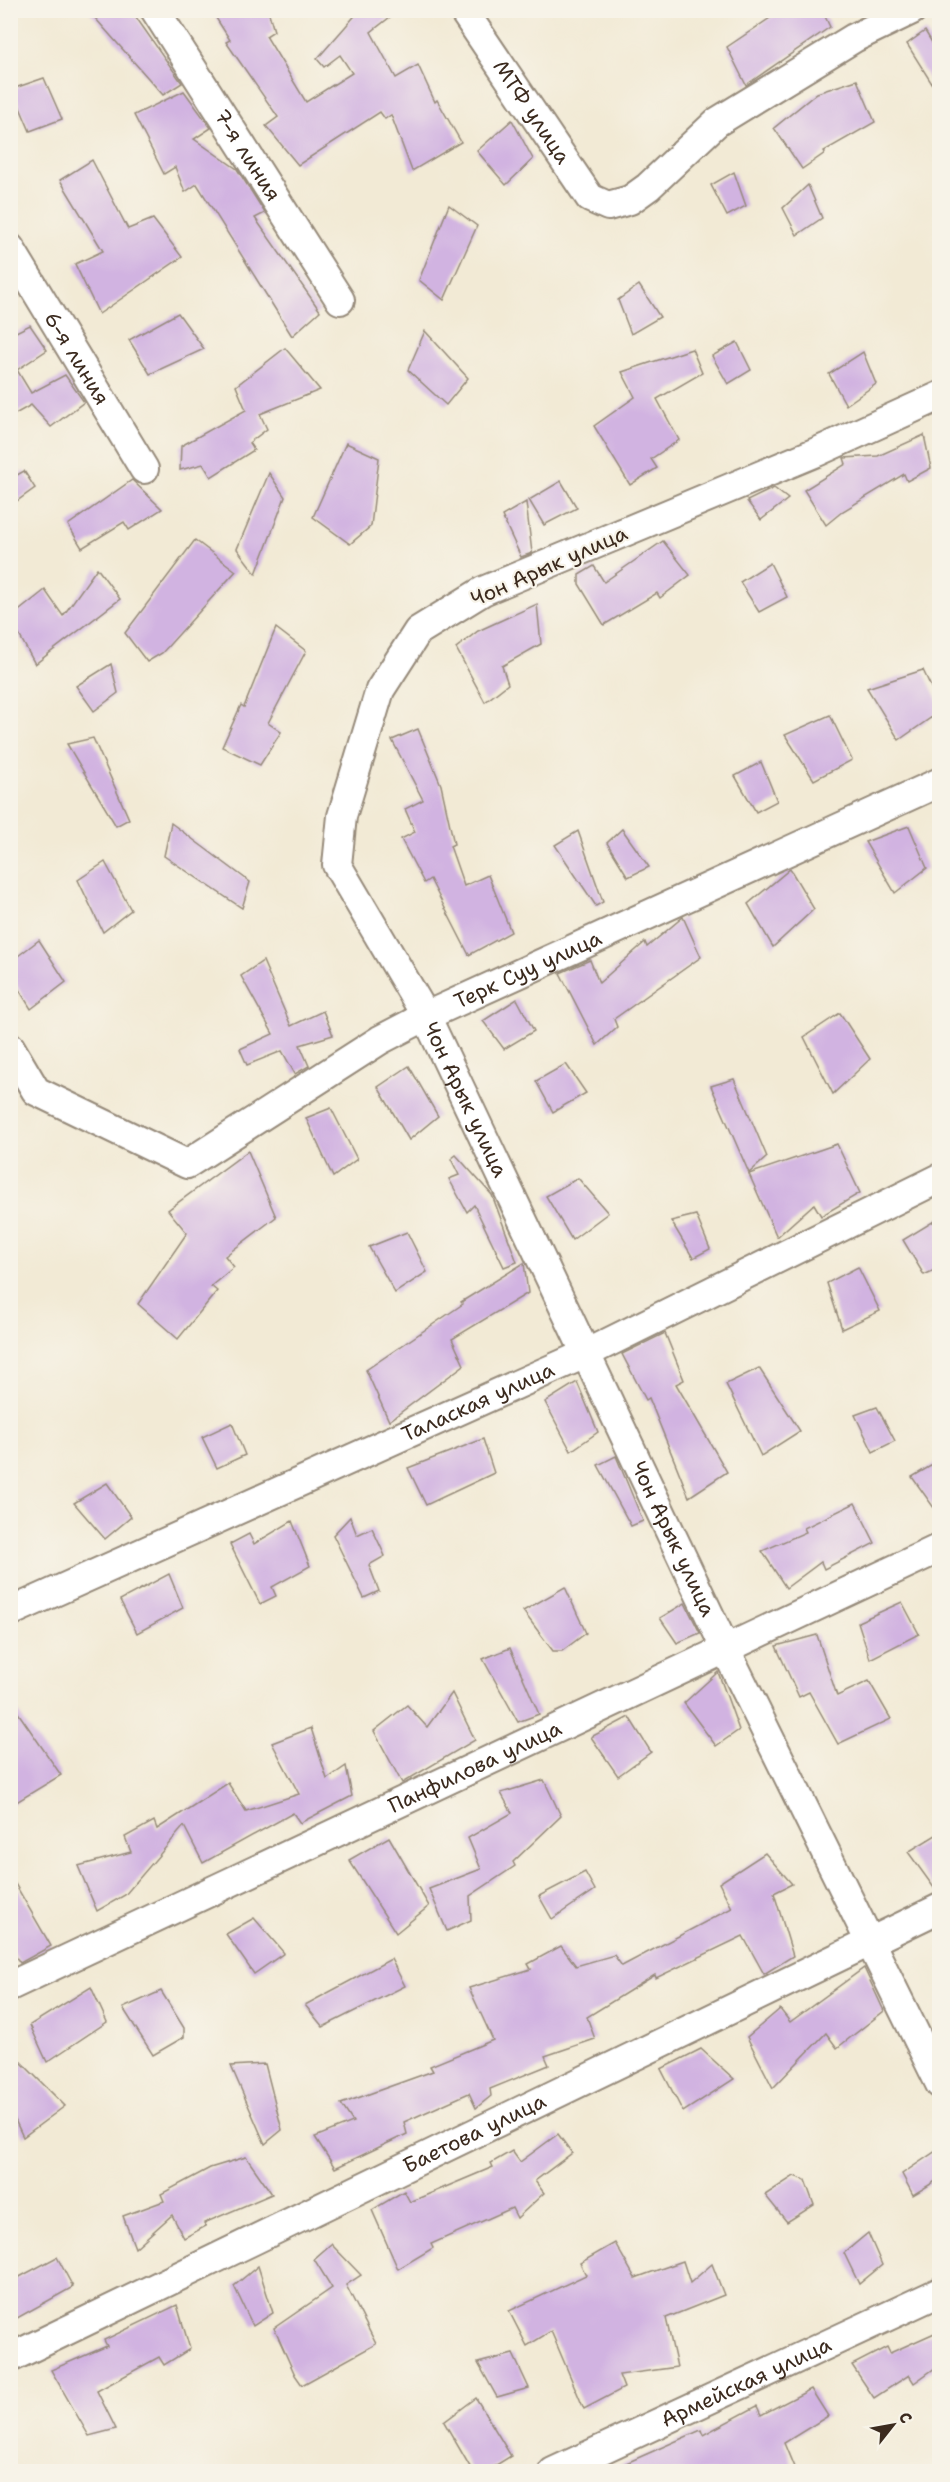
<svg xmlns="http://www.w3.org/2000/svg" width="950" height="2482" font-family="'Shantell Sans',sans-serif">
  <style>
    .building { fill: #d1b3e1 }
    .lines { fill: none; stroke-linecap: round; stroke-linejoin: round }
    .minor-casing { stroke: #968a7a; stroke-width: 32 }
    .minor { stroke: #fff; stroke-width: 28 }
    .labels { text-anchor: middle; stroke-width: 4.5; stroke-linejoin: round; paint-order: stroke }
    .street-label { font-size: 21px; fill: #3b2a1e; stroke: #f7f3e8 }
  </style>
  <rect width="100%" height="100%" fill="#f7f3e8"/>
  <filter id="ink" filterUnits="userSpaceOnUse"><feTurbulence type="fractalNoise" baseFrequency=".0167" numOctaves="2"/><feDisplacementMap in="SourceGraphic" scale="12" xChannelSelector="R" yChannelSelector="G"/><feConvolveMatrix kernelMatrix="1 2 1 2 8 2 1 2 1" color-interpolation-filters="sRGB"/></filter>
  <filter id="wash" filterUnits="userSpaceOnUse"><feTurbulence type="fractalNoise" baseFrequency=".008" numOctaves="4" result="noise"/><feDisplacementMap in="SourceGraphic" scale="24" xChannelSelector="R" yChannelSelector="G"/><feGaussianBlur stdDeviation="1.35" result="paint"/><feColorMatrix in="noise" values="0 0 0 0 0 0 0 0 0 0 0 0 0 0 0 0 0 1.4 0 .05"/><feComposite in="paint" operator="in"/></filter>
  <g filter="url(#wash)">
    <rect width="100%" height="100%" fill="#f2ead5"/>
    <g id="blocks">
      <g class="building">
        <polygon points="88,10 131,10 182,83 163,95"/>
        <polygon points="211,10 268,10 274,31 266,36 306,102 352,73 340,55 324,67 317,59 360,10 399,10 371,32 396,78 418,65 435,102 437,100 461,142 412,171 391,115 385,119 380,112 298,165 266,126 278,117 226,42 230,40"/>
        <polygon points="782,10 822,10 830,27 746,85 727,47"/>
        <polygon points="925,31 939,54 939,95 907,44"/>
        <polygon points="44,78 62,119 30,131 12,89"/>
        <polygon points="857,80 875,122 824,151 825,153 802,169 774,128 817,93"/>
        <polygon points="184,91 211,128 194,139 237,169 265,213 255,218 320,311 292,336 197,184 185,192 175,167 164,174 134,115"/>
        <polygon points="512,120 533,159 506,185 477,151"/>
        <polygon points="92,160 128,229 153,219 182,257 99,314 75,264 103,251 60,180"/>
        <polygon points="734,172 746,206 727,216 711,185"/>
        <polygon points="808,185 822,218 797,235 783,208"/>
        <polygon points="449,205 477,226 444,300 419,280"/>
        <polygon points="639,285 660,317 631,334 618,300"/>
        <polygon points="178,313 204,349 150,374 129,340"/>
        <polygon points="30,325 47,350 17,370 31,393 65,375 84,402 51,427 31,405 10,417 10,335"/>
        <polygon points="425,331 468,378 446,405 408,370"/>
        <polygon points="737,342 751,370 728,384 712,356"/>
        <polygon points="285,348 320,390 260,414 267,429 249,443 254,450 211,477 203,464 180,470 181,446 246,410 236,386"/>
        <polygon points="692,349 702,373 657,399 679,440 651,459 657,468 630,485 594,426 635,397 622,372"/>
        <polygon points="863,352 876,384 846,405 829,374"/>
        <polygon points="924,435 931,468 907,481 904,474 843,511 826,525 804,490 846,464 844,458 878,456"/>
        <polygon points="346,443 379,458 371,526 350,544 313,517"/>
        <polygon points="24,471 35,488 10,506 10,479"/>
        <polygon points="269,473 285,497 256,574 237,549"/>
        <polygon points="132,480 162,509 129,530 124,522 82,548 68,525"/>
        <polygon points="561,481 577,508 544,525 529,500"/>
        <polygon points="774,488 788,499 761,520 747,501"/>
        <polygon points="526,502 532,553 521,557 502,516"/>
        <polygon points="195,540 236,571 162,653 147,662 125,633"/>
        <polygon points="663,541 690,575 660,598 657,593 604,625 579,584 579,575 594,566 604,582"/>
        <polygon points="770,563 787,597 759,612 740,582"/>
        <polygon points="97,568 120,599 35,664 10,618 45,590 63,616"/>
        <polygon points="537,604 541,644 502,666 508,684 485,702 456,648 478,631"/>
        <polygon points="276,628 306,651 268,723 281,732 260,765 222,747 241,705 244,707"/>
        <polygon points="111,664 118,693 94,711 76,686"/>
        <polygon points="923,670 939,704 939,712 899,740 867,688"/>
        <polygon points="830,715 852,760 814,780 785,735"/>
        <polygon points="418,729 441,785 454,844 450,846 464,886 488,875 511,932 469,955 430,879 424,883 401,839 415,832 405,809 423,800 392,740"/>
        <polygon points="93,738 129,819 116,826 67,744"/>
        <polygon points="761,762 777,801 756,812 735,776"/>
        <polygon points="171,823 250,882 242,908 164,856"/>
        <polygon points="909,826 927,868 895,893 865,842"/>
        <polygon points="622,829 649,867 628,877 607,843"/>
        <polygon points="578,831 603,902 596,906 555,845"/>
        <polygon points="105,862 131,910 103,932 78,880"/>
        <polygon points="790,869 814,909 773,947 748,904"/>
        <polygon points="683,917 701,957 614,1019 617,1027 597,1045 560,973 590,960 599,983 645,942 647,947"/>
        <polygon points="39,940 66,982 31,1009 10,975 10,962"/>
        <polygon points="263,961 291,1026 323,1011 333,1035 300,1045 309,1066 295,1074 282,1051 247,1065 240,1049 273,1034 241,976"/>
        <polygon points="517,999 534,1031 504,1049 483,1021"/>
        <polygon points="840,1013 870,1059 833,1094 804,1037"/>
        <polygon points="566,1064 586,1093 553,1112 536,1081"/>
        <polygon points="409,1066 438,1116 409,1140 378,1087"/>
        <polygon points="734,1079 767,1157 749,1173 711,1086"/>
        <polygon points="331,1108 357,1159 333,1177 306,1118"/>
        <polygon points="837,1144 860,1193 821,1216 814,1204 777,1237 749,1174"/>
        <polygon points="248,1151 276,1217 225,1256 234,1267 211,1286 217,1291 178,1339 138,1304 187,1233 168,1210"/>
        <polygon points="456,1155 492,1195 517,1262 504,1267 474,1205 467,1212 449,1179 459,1175 451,1159"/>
        <polygon points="578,1178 608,1213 572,1240 546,1196"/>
        <polygon points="696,1215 710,1249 693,1258 671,1221"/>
        <polygon points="939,1218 939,1268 924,1275 903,1240"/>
        <polygon points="407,1232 427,1272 395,1293 369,1247"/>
        <polygon points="524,1263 528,1293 452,1339 464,1365 389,1421 366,1370 463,1304 461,1302"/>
        <polygon points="858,1267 880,1311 842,1329 827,1283"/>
        <polygon points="665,1333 684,1380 676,1384 727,1472 689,1497 649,1398 646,1400 622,1354"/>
        <polygon points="759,1368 800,1431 761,1456 726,1384"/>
        <polygon points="577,1382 598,1432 571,1451 545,1402"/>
        <polygon points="877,1407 895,1441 873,1452 855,1415"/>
        <polygon points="232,1423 245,1455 217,1468 202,1437"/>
        <polygon points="483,1439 494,1473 426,1505 408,1468"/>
        <polygon points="616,1456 643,1521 631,1526 598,1465"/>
        <polygon points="939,1461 939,1515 912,1477"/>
        <polygon points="107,1483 131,1517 105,1539 74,1503"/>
        <polygon points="855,1503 875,1543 824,1569 821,1562 786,1588 762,1551 806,1532 804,1528"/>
        <polygon points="350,1517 357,1535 372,1528 385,1556 369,1565 379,1591 364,1598 333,1535"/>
        <polygon points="292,1521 310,1566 272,1587 276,1596 260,1604 230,1544 249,1534 254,1544"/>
        <polygon points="169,1574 183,1608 137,1633 120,1600"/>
        <polygon points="565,1587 586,1633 562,1651 553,1651 523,1611"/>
        <polygon points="902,1602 919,1634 870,1659 858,1622"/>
        <polygon points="685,1603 700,1633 677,1643 660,1618"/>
        <polygon points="817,1635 837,1696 869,1681 891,1719 838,1744 809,1692 799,1697 776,1646"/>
        <polygon points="510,1648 539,1714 518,1722 483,1659"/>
        <polygon points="718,1672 739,1730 716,1746 684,1703"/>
        <polygon points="452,1693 475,1740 402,1783 374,1731 407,1705 427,1727"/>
        <polygon points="10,1701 61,1775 10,1806"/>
        <polygon points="629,1717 651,1752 618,1776 591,1737"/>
        <polygon points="311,1728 327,1779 346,1766 352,1796 300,1823 293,1813 203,1863 184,1826 125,1895 97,1911 78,1866 131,1852 125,1837 154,1821 157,1829 228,1783 246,1811 299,1794 272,1743"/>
        <polygon points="544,1780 561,1816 513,1862 515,1866 470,1896 471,1920 447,1931 429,1889 481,1869 468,1838 512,1813 501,1793"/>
        <polygon points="939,1833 939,1892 937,1892 908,1852"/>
        <polygon points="389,1837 429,1906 396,1933 349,1860"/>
        <polygon points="765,1853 792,1884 774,1893 793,1956 764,1974 743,1936 656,1978 655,1975 587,2017 595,2039 545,2056 549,2065 490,2089 491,2096 476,2108 469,2093 404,2122 407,2134 335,2168 315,2137 353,2122 341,2104 433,2071 430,2066 493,2040 469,1988 531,1969 528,1964 561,1946 576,1966 614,1955 622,1966 732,1908 719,1883"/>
        <polygon points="585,1872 595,1890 552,1919 539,1896"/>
        <polygon points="10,1875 51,1946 20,1963 10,1948"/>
        <polygon points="254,1918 284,1953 254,1974 226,1934"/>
        <polygon points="391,1959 405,1986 323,2027 305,2005"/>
        <polygon points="864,1968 884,2011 837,2048 826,2033 773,2088 747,2037 780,2009 790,2022"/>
        <polygon points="91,1987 107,2022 47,2062 30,2025"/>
        <polygon points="161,1991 184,2028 184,2037 153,2055 123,2008"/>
        <polygon points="701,2049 734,2079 683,2112 661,2069"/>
        <polygon points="10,2051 65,2106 23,2137 10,2109"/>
        <polygon points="265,2064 282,2130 265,2144 231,2066"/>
        <polygon points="558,2134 572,2153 535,2181 544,2193 517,2218 512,2208 431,2244 433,2248 398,2269 372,2210 404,2191 410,2202 493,2167 491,2163 512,2151 520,2162"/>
        <polygon points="939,2149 939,2179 913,2195 902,2174"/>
        <polygon points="246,2157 272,2194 204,2223 206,2226 184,2238 172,2215 135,2248 123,2216 164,2201 161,2194 210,2168"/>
        <polygon points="794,2176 805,2180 814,2205 787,2222 765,2195"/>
        <polygon points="868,2233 882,2265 859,2284 844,2253"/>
        <polygon points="615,2243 635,2278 683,2261 690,2283 712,2264 724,2295 666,2318 677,2367 619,2375 624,2388 584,2409 551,2331 527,2346 509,2311 586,2275 580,2263"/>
        <polygon points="331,2244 361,2275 346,2285 376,2344 302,2385 295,2375 274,2328 332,2288 314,2259"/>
        <polygon points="57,2257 73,2287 10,2322 10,2282"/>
        <polygon points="258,2266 273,2313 253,2326 234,2286"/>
        <polygon points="177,2305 190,2349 164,2365 159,2357 97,2391 116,2429 89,2436 51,2370 107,2346 104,2340"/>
        <polygon points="939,2331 939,2365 914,2383 909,2375 874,2398 852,2365 887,2347 890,2353"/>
        <polygon points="513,2354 529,2388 497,2397 478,2363"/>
        <polygon points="811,2389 828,2416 784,2443 796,2472 606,2472 701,2430 703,2435 757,2406 761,2415"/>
        <polygon points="476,2398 511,2456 485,2472 473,2472 444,2422"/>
      </g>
    </g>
  </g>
  <g filter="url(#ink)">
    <use href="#blocks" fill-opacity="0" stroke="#968a7a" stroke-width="1.5"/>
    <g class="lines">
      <defs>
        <g id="minor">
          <path id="s1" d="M155,10L340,300"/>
          <path id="s2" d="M463,10L590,198L608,206L630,200L648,187L717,122L854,38L912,10"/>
          <path id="s3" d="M10,248L144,469"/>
          <path id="s4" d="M940,396L819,451L483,591L418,631L380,690L342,816L337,865L426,1016L726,1650L940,2084"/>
          <path id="s5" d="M10,1047L36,1091L187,1164L380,1040L426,1016L940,782"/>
          <path id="s6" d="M10,1612L585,1354L940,1178"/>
          <path id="s7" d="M10,1986L940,1548"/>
          <path id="s8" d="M10,2358L940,1908"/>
          <path id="s9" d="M553,2472L940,2292"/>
        </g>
      </defs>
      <use href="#minor" class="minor-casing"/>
      <use href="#minor" class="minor"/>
    </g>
  </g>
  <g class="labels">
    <g class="street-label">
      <text dy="7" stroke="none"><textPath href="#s2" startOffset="123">МТФ улица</textPath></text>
      <text dy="7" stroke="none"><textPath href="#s1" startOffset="172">7-я линия</textPath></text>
      <text dy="7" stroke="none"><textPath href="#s3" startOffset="129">6-я линия</textPath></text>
      <text transform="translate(549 566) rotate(-24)" y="7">Чон Арык улица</text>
      <text dy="7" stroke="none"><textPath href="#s5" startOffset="612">Терк Суу улица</textPath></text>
      <text dy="7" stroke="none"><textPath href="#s4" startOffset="1092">Чон Арык улица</textPath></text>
      <text dy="7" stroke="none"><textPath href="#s6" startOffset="513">Талаская улица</textPath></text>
      <text dy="7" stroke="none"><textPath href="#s4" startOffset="1578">Чон Арык улица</textPath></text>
      <text dy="7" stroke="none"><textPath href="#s7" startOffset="514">Панфилова улица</textPath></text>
      <text dy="7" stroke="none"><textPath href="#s8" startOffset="516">Баетова улица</textPath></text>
      <text dy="7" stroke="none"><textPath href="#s9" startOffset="213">Армейская улица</textPath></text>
    </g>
  </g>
  <rect width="950" height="2482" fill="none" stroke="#f7f3e8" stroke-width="36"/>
  <g transform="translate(893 2425) rotate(59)" stroke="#f7f3e8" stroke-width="4.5" paint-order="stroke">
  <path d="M0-4.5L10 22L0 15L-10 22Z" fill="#3b2a1e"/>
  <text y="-9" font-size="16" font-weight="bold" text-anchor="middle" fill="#3b2a1e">С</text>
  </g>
</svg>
